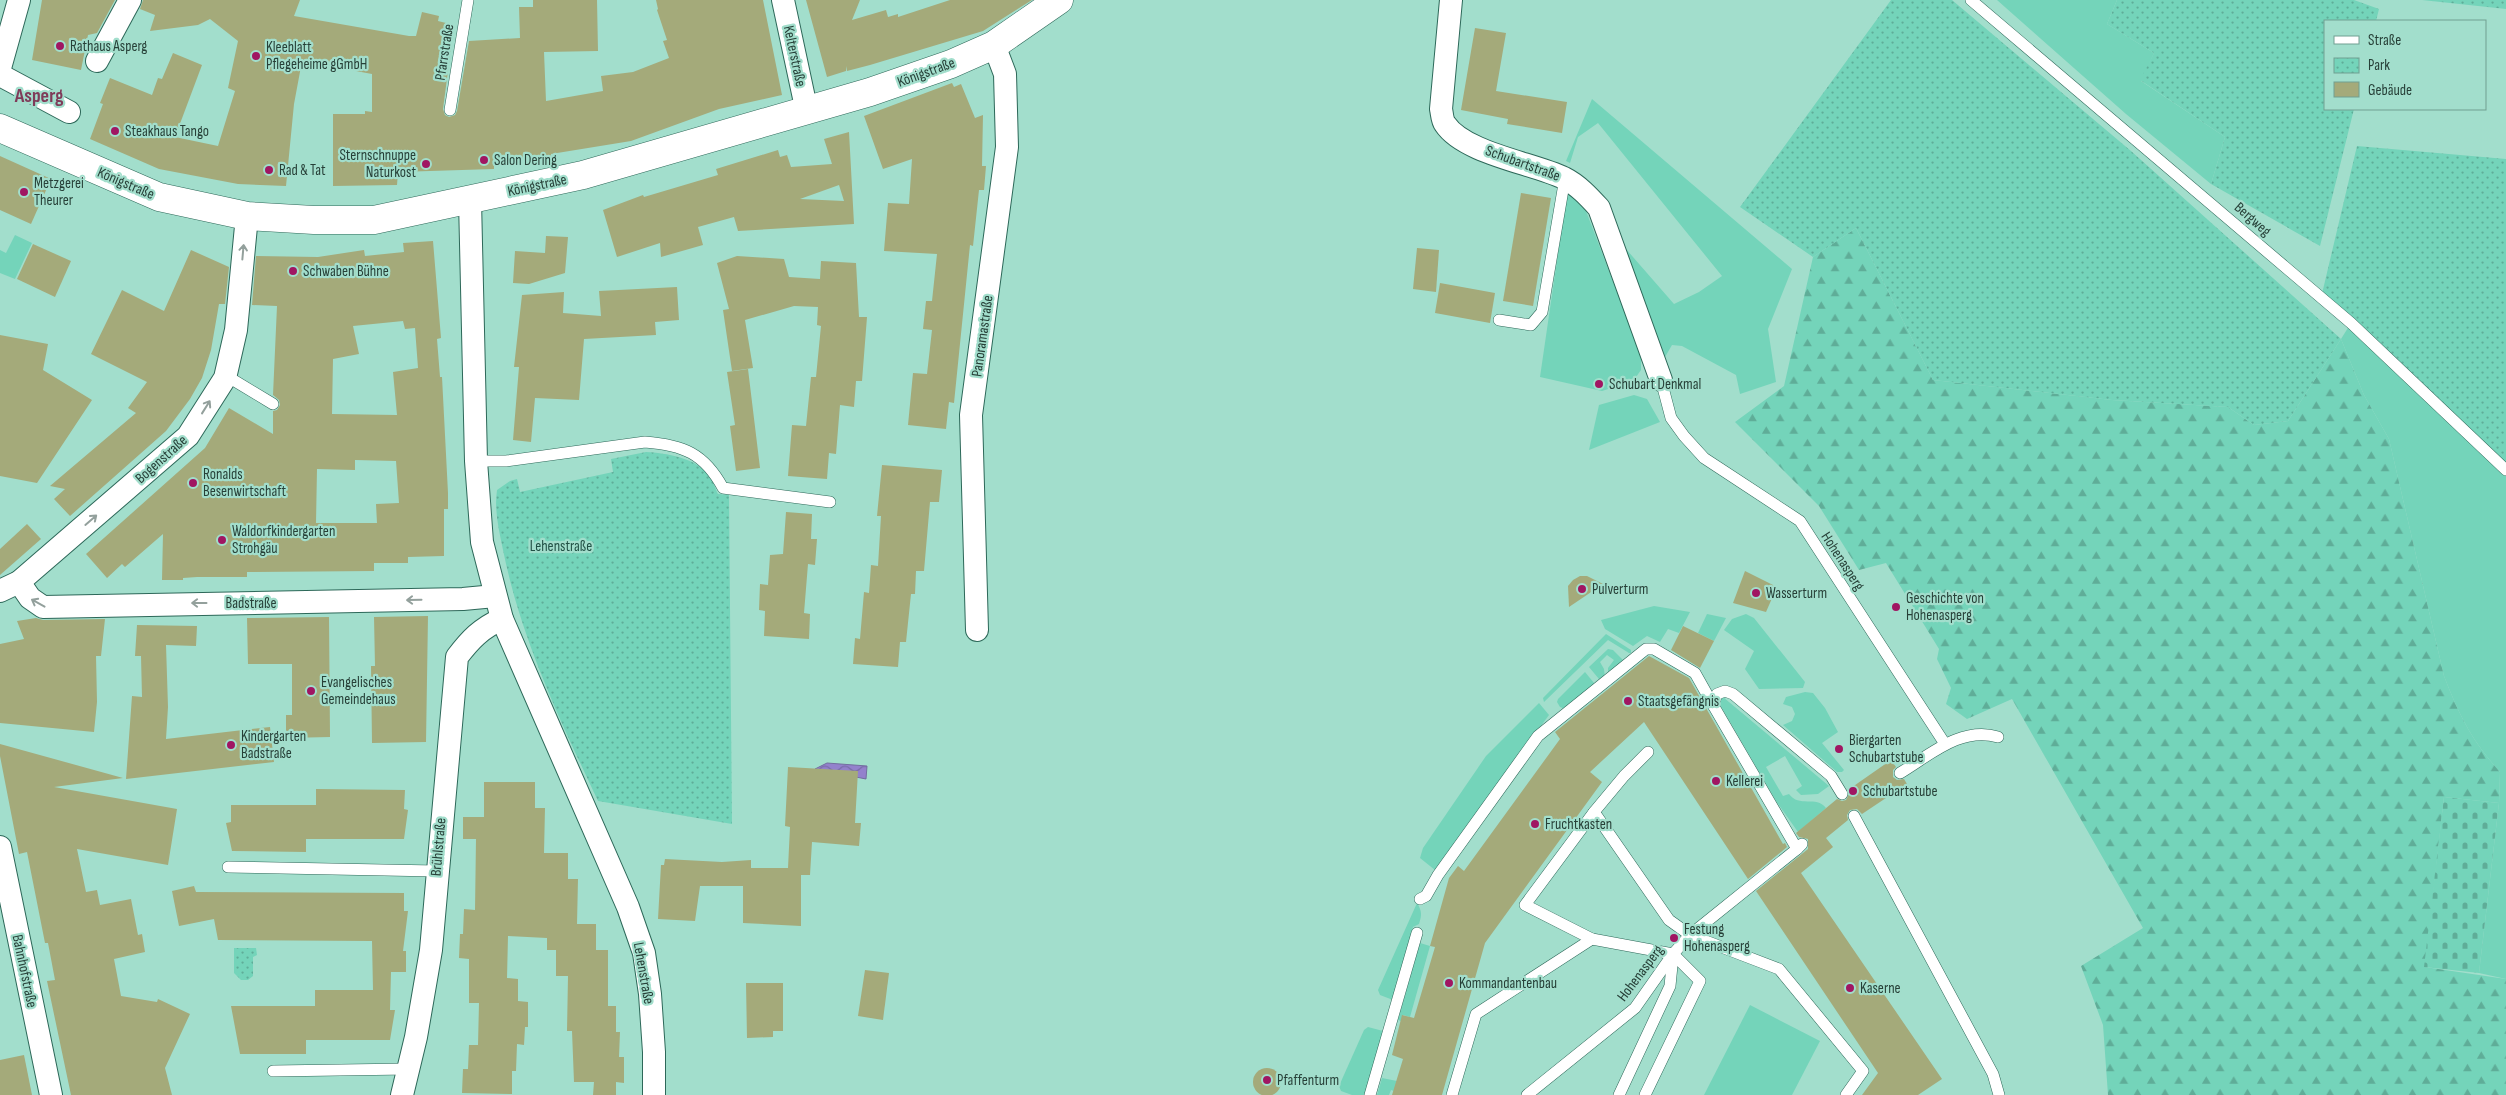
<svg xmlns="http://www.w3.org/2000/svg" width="2506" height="1095" font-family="'Sofia Sans Condensed',sans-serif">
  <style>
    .grass { fill: #74d4ba }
    .forest { fill: url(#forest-firs) }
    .cemetery { fill: url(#cemetery-stones) }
    .park { fill: url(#park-dots) }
    .water { fill: url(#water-waves); stroke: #736ea0 }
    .building { fill: #a4aa7a; fill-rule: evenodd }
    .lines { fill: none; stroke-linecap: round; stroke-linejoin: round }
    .lane-casing { stroke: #2d6859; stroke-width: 12 }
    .street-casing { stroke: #2d6859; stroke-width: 24 }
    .secondary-casing { stroke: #2d6859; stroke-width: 29 }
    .lane { stroke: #fff; stroke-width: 11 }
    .street { stroke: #fff; stroke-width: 22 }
    .secondary { stroke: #fff; stroke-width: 28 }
    .oneway { stroke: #93a09c }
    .poi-dot { fill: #a01662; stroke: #a2decc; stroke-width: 2 }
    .labels { text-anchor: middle; stroke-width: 4.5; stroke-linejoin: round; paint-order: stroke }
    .poi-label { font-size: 15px; fill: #274038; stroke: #a2decc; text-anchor: start }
    .street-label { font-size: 15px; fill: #274038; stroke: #a2decc }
    .park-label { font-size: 15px; fill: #215145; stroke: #a2decc }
    .district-label { font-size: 20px; font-weight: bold; fill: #7f3b59; stroke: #a2decc }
  </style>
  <defs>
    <pattern id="forest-firs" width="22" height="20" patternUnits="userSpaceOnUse" patternTransform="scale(1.25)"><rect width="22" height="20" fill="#74d4ba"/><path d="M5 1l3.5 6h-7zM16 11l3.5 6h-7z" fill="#5fad98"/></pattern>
    <pattern id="cemetery-stones" width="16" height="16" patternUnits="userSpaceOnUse" patternTransform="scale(1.25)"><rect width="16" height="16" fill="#74d4ba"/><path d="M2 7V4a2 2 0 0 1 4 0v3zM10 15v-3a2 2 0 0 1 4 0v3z" fill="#5fad98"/></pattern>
    <pattern id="park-dots" width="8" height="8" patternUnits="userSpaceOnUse" patternTransform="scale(1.25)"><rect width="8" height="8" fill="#74d4ba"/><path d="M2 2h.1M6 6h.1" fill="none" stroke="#5fad98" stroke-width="1.8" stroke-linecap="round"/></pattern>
    <pattern id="water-waves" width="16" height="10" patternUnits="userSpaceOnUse" patternTransform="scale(1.25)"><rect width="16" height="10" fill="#9381cc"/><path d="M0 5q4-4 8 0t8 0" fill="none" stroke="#786ba7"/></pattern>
  </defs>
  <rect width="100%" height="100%" fill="#a2decc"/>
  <g class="grass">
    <polygon points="1997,0 2117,0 2107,24 2154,53 2141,81 2225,137 2211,184 2126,114"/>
    <polygon points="1592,99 1792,269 1768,329 1776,382 1740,394 1736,375 1682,346 1672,345 1665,357 1626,249 1674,304 1699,292 1722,276 1598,123 1578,137 1570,163 1566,161"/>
    <polygon points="1567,192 1586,211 1641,355 1641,370 1636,377 1630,382 1602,391 1540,377"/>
    <polygon points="15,235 32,243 15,279 0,273 0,250 6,253"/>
    <path d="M2351,323L2506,470V979L2479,973L2499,803L2500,772C2471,739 2460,717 2444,676L2389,439L2364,395L2341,339Z"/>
    <polygon points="1634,395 1647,399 1660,422 1589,450 1599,405"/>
    <polygon points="1654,606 1690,612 1679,633 1668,629 1660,642 1647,636 1633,646 1605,629 1601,620"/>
    <polygon points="1707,614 1726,618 1714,641 1698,633"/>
    <polygon points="1746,614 1754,618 1805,682 1803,688 1759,689 1745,669 1754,651 1724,630 1732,619"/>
    <polygon points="1606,634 1631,650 1631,653 1629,653 1608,640 1544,702 1543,698"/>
    <polygon points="1608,649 1613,650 1624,661 1608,676 1608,668 1614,660 1607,655 1600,662 1604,669 1605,678 1599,679 1589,667"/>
    <polygon points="1585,672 1594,683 1593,687 1565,709 1560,707 1557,702 1558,699"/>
    <polygon points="1805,692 1813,693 1825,708 1838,732 1822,743 1844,770 1842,772 1837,772 1783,725 1792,721 1795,714 1792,707 1783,704 1786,697"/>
    <path d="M1723,697L1829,786L1818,794L1801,795L1796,790L1802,786L1785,756L1766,767L1783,796L1789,794C1799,808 1816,795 1826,808L1798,832L1776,801L1719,703Z"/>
    <polygon points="1539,703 1549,715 1435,870 1420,858 1423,848 1486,756"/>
    <path d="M1417,903C1422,911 1422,915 1419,924L1413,927L1393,1000L1380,995L1378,990Z"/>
    <polygon points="1420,943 1430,946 1410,1017 1403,1015 1401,1021 1398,1020"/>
    <polygon points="1750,1005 1820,1041 1792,1095 1704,1095"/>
    <polygon points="1368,1027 1383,1031 1365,1095 1352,1095 1341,1091 1339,1086 1364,1030"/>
    <polygon points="1382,1078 1397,1081 1394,1091 1391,1090 1389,1095 1377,1095"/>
  </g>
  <path class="forest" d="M1856,228L1933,380L2112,400L2228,407L2254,425L2288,421L2341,339L2364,395L2389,439L2444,676C2460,717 2471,739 2500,772L2499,803L2444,797L2425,967L2506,979V1095H2108L2103,1025L2081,966L2143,928L2012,699L1967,719L1946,704L1951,688L1937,659L1939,649L1886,563L1859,570L1819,506L1735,422L1784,386L1813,257Z"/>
  <polygon class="cemetery" points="2444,797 2499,803 2479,973 2424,967"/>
  <g class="park">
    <polygon points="1891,0 1952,0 2131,151 2341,339 2288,421 2254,425 2228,407 2112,400 1933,380 1856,228 1813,257 1740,207"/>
    <polygon points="2117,0 2354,0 2379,9 2376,21 2325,21 2325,109 2354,109 2320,246 2211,184 2225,137 2140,80 2154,53 2107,24"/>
    <polygon points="2422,0 2506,0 2506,9"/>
    <polygon points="2357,146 2506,159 2506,470 2321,298"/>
    <path d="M646,452C666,453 696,458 709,475C713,480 715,488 718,494L729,495L732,824L598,801C560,720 521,639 503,550C499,530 494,511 497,490L510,481L517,479L520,492L613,472L611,459Z"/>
    <polygon points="234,948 256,948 257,955 253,957 253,976 248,980 241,980 234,973"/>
  </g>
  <polygon class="water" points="827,763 867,766 866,779 815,769"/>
  <g class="building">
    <polygon points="42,0 115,0 97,33 88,35 81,70 32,60"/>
    <polygon points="143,0 300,0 294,16 409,36 416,36 422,12 439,16 438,21 454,25 443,109 445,115 449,117 455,115 457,111 469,41 520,38 519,7 533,7 533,0 597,0 598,51 544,52 546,101 603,91 601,76 633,72 669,58 663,41 667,40 657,10 658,9 656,0 763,0 782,95 719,109 631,141 551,154 551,157 494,166 494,169 398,172 397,185 333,186 333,114 365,114 365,111 372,112 372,74 302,61 294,104 286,186 238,184 159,169 90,139 103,104 100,103 110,78 152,95 158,78 162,79 173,53 202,65 175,137 218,146 235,91 228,88 238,41 210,19 198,25 150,31 155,15 140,9"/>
    <polygon points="806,0 860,0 852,20 886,10 888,17 898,14 898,17 950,0 1032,0 983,31 870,65 847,71 846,66 846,71 827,77"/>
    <polygon points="1475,28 1506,33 1496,91 1567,102 1562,133 1507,124 1508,119 1461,110"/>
    <polygon points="952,83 954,87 961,84 975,118 983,115 982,166 986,166 984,190 979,190 973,246 970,245 954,403 949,402 946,429 908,425 913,373 927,374 932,330 923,329 926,301 932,301 937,254 884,251 888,203 909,204 912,159 883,169 864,116"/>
    <path d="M849,132L854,224L738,231L734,217L698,227L703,245L661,257L660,243L617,257L603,210L643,195L644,197L718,175L716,169L778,150L780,157L787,155L791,167L832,164L824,139ZM839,185L844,201L800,199Z"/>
    <polygon points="0,156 51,179 31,224 0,210"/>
    <polygon points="1521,193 1551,198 1533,306 1503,301"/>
    <polygon points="546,236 568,237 565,273 529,284 513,283 515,251 545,253"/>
    <path d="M433,241L441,338L437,339L440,377H442L448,493V509H444V556L408,557V563H374V571L247,572V577H197L183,578V580H162L163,534L125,567L122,564L107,578L86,554L205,448L229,408L273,434V411L277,410L280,405L279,400L273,395L277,306L252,305L256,256L318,257L364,250L365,256L404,252L403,243ZM403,321L405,329L415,328L418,368L393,372L397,415L332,414L333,359L359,354L353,326ZM355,460L396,461L399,503L376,504L377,523H316L317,469L355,470Z"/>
    <polygon points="33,244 71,261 55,297 17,279"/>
    <polygon points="1417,248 1439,250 1436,292 1413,289"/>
    <polygon points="191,250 229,267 225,304 219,304 211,350 202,378 190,399 166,431 70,516 54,499 65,489 50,486 136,413 128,408 147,382 91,354 122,290 164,311"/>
    <polygon points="737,256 784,259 789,277 820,279 821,261 856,263 859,317 867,317 862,381 856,381 854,407 840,405 836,454 829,453 827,479 788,476 792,425 806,426 811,377 816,377 821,326 817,325 818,307 794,306 745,320 753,368 732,371 723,310 729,309 717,263"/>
    <polygon points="1440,283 1495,293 1490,323 1435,313"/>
    <polygon points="677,287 679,320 655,322 656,335 584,339 579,400 535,398 531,442 513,440 519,367 514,367 522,295 564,292 563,313 601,316 599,291"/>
    <polygon points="0,335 48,344 43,370 92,400 37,483 0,476"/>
    <polygon points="748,369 760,468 736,471 730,426 735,425 727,372"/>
    <polygon points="882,465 942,470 939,502 930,502 924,571 916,571 915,594 911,594 906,642 900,642 898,667 853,664 855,638 860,639 864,592 869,593 871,565 878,566 881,516 877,516"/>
    <polygon points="786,512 812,514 811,539 817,539 815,565 808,564 804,613 810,614 809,639 764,636 765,611 759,610 760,584 768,585 770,555 783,554"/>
    <polygon points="27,524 41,539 0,575 0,549"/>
    <polygon points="1745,571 1777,587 1766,612 1733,603"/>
    <polygon points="1580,576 1587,576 1603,584 1569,607 1568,586 1573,580"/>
    <polygon points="428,616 426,742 372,743 371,666 375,666 374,617"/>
    <polygon points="329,617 330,737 286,738 286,715 292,715 292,664 248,664 247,618"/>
    <polygon points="36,618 43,620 105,619 101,656 96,656 97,702 94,732 0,723 0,644 24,639 17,621"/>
    <polygon points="137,625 197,626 196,646 166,645 168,707 166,739 270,727 274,762 126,779 132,696 142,697 141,656 135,656"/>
    <polygon points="1683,626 1714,641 1700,668 1671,650"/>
    <polygon points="1649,656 1689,678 1783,844 1785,843 1787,847 1748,879 1644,722 1590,772 1602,782 1485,943 1442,1095 1392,1095 1403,1059 1392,1055 1402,1015 1414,1018 1435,947 1430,946 1449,878 1458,866 1464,871 1560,739 1555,732"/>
    <polygon points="0,744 123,778 54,787 177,809 168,865 77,849 86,892 97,890 100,905 131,899 138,935 142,934 145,952 114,959 121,996 157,1002 158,999 190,1014 165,1068 172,1095 71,1095 47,981 55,980 48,943 45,943 27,852 19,854 0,756"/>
    <polygon points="1891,760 1896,767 1893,770 1893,777 1897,780 1904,779 1907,784 1862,814 1857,809 1850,810 1847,815 1848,820 1826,838 1833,847 1801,873 1942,1079 1918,1095 1862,1095 1878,1073 1756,891 1808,849 1808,839 1799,837 1796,833 1837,799 1842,801 1846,800 1849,794 1848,790"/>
    <polygon points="788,767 858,771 855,823 861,823 859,846 812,842 810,875 801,875 801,926 743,923 743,886 700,886 695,921 658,919 661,865 664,865 665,859 722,862 751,860 751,868 788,868 790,827 785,826"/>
    <polygon points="484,782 535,782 535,808 545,808 544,853 568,853 568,879 578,879 577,924 596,924 596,950 608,950 608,1006 616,1006 616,1032 620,1032 619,1057 624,1057 624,1083 616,1082 616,1095 593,1095 594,1082 574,1082 572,1031 567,1031 568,976 556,976 556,950 547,950 547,938 508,936 507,978 518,979 518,1001 528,1002 528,1027 525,1027 524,1045 517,1044 516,1071 512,1071 512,1094 462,1093 463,1069 468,1069 469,1045 478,1045 479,1003 469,1003 469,959 459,958 460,934 463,934 464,909 475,910 476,839 463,839 463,817 484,817"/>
    <polygon points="316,789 405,790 404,809 408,810 404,839 306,839 306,852 232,851 226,823 231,822 231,805 316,805"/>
    <polygon points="194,886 196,892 404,893 404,911 408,911 403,951 406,951 406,972 391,972 390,1010 395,1010 390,1040 306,1040 306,1054 240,1054 231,1006 315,1006 315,990 373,990 372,941 218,940 214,919 179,926 172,891"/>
    <polygon points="865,970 889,973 883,1020 858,1016"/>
    <polygon points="746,983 783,983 783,1031 773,1031 773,1037 747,1038"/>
    <polygon points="24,1055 32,1095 0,1095 0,1060"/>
    <circle cx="1267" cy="1082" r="14"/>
  </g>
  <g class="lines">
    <defs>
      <g id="lane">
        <polyline points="1971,0 2351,323 2506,470"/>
        <polyline points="450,110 468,0"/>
        <polyline points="1499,320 1531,325 1542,312 1565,178"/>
        <polyline points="225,375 273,404"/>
        <polyline points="1661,380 1671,418 1684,436 1704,458 1800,521 1945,744"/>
        <path d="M476,461H506L645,442C683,445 704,453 723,488L830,502"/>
        <path d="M1900,773C1930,755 1961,726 1998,737"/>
        <polyline points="1594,812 1624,776 1648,752"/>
        <polyline points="1854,816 1993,1074 1999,1095"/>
        <polyline points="1802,844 1797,849 1713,705 1717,694 1725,691 1733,694 1831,776 1842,794"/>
        <polyline points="228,867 436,871"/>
        <polyline points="1420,899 1426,896 1438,875 1538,736 1646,649 1654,649 1695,673 1713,705"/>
        <polyline points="273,1071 408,1069"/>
        <polyline points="1370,1095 1417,933"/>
        <polyline points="1452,1095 1476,1014 1592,939"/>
        <polyline points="1527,1095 1635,1008 1673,954 1690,935 1797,849"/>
        <polyline points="1619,1095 1670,986 1673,955"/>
        <polyline points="1645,1095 1700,981 1673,954 1592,939 1525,905 1594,812 1669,920 1690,935 1779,969 1863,1071 1846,1095"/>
      </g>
      <g id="street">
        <polyline points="783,0 807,112"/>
        <path d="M1451,0L1441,109C1442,113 1442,120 1445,124C1464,153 1532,163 1564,178C1578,185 1589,197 1599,208L1661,380"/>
        <polyline points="97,61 130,0"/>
        <polyline points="0,68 19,0"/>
        <polyline points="0,75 69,112"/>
        <polyline points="470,200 476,461 482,542 502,619 628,907 644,953 650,994 654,1052 654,1095"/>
        <polyline points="19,582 30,598 43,607 463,599 495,596"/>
        <polyline points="0,591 19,582 188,436 225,378 236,330 247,216"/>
        <polyline points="977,630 971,415 1007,147 1005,74 994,45"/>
        <polyline points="0,847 51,1095"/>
        <path d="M402,1095L416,1037L431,950L457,657C470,640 481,628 502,619"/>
      </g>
      <polyline id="secondary" points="0,128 159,197 247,216 314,220 374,220 583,175 870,92 951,64 994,45 1059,0"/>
    </defs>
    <use href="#lane" class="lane-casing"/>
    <use href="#street" class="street-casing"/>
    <use href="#secondary" class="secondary-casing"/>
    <use href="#lane" class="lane"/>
    <use href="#street" class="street"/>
    <use href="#secondary" class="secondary"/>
  </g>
  <defs><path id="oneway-shaft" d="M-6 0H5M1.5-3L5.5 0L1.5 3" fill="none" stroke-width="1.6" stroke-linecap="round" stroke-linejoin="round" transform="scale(1.25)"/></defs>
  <g class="oneway">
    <use href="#oneway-shaft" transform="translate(243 252) rotate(-85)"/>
    <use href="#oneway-shaft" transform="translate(206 407) rotate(-58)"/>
    <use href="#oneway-shaft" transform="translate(91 520) rotate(-41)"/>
    <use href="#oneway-shaft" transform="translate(414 600) rotate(179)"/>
    <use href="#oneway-shaft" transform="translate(38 603) rotate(-151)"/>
    <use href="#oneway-shaft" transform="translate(199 603) rotate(180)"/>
  </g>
  <g class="poi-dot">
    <circle cx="60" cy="46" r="5"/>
    <circle cx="256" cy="56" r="5"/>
    <circle cx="115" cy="131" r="5"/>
    <circle cx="484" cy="160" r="5"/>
    <circle cx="426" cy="164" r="5"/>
    <circle cx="269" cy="170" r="5"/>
    <circle cx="24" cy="192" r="5"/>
    <circle cx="293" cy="271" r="5"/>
    <circle cx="1599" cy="384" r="5"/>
    <circle cx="193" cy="483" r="5"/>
    <circle cx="222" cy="540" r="5"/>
    <circle cx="1582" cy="589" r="5"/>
    <circle cx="1756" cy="593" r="5"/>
    <circle cx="1896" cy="607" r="5"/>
    <circle cx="311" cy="691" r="5"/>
    <circle cx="1628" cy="701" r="5"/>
    <circle cx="231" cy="745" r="5"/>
    <circle cx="1839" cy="749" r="5"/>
    <circle cx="1716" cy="781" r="5"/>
    <circle cx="1853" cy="791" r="5"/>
    <circle cx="1535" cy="824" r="5"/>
    <circle cx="1674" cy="938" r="5"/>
    <circle cx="1449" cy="983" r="5"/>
    <circle cx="1850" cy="988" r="5"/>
    <circle cx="1267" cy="1080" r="5"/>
  </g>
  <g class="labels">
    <g class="poi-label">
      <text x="70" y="51">Rathaus Asperg</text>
      <text x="266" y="52">Kleeblatt<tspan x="266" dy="17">Pflegeheime gGmbH</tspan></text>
      <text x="125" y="136">Steakhaus Tango</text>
      <text x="416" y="160" text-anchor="end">Sternschnuppe<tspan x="416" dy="17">Naturkost</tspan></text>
      <text x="494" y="165">Salon Dering</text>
      <text x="279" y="175">Rad &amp; Tat</text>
      <text x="34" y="188">Metzgerei<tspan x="34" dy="17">Theurer</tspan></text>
      <text x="303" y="276">Schwaben Bühne</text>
      <text x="1609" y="389">Schubart Denkmal</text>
      <text x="203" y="479">Ronalds<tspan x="203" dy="17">Besenwirtschaft</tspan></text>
      <text x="232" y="536">Waldorfkindergarten<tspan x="232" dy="17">Strohgäu</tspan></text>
      <text x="1592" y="594">Pulverturm</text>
      <text x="1766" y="598">Wasserturm</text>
      <text x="1906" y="603">Geschichte von<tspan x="1906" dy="17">Hohenasperg</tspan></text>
      <text x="321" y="687">Evangelisches<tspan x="321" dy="17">Gemeindehaus</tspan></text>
      <text x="1638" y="706">Staatsgefängnis</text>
      <text x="241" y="741">Kindergarten<tspan x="241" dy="17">Badstraße</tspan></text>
      <text x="1849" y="745">Biergarten<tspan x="1849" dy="17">Schubartstube</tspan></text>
      <text x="1726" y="786">Kellerei</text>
      <text x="1863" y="796">Schubartstube</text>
      <text x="1545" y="829">Fruchtkasten</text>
      <text x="1684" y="934">Festung<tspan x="1684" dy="17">Hohenasperg</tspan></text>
      <text x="1459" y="988">Kommandantenbau</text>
      <text x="1860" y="993">Kaserne</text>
      <text x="1277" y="1085">Pfaffenturm</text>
    </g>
    <g class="street-label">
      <text transform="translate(444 52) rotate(-81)" y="5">Pfarrstraße</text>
      <text transform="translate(795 56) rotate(78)" y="5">Kelterstraße</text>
      <text transform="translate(926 72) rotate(-20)" y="5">Königstraße</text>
      <text transform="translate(1523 163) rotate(20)" y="5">Schubartstraße</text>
      <text transform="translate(126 183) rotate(23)" y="5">Königstraße</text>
      <text transform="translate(537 185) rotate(-12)" y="5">Königstraße</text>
      <text transform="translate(2253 219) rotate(41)" y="5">Bergweg</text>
      <text transform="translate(982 336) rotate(-82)" y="5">Panoramastraße</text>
      <text transform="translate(161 459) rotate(-42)" y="5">Bogenstraße</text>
      <text transform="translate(1843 561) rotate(57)" y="5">Hohenasperg</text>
      <text x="251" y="608">Badstraße</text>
      <text transform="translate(438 847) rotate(-85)" y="5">Brühlstraße</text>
      <text transform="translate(25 971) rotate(78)" y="5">Bahnhofstraße</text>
      <text transform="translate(644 973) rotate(80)" y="5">Lehenstraße</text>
      <text transform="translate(1640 973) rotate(-53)" y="5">Hohenasperg</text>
    </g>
    <g class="park-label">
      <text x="561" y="551">Lehenstraße</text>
    </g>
    <g class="district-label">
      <text x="39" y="102">Asperg</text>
    </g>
  </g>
  <rect x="2324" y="20" width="162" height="90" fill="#a2decc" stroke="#719f91"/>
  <rect x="2334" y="36" width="25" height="8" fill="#ffffff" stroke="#719f91"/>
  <text x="2368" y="45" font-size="15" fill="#274038">Straße</text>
  <rect x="2334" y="58" width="25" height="15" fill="url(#park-dots)" stroke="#719f91"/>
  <text x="2368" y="70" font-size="15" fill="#274038">Park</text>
  <rect x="2334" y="82" width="25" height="15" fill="#a4aa7a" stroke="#719f91"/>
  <text x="2368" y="95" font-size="15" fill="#274038">Gebäude</text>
</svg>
